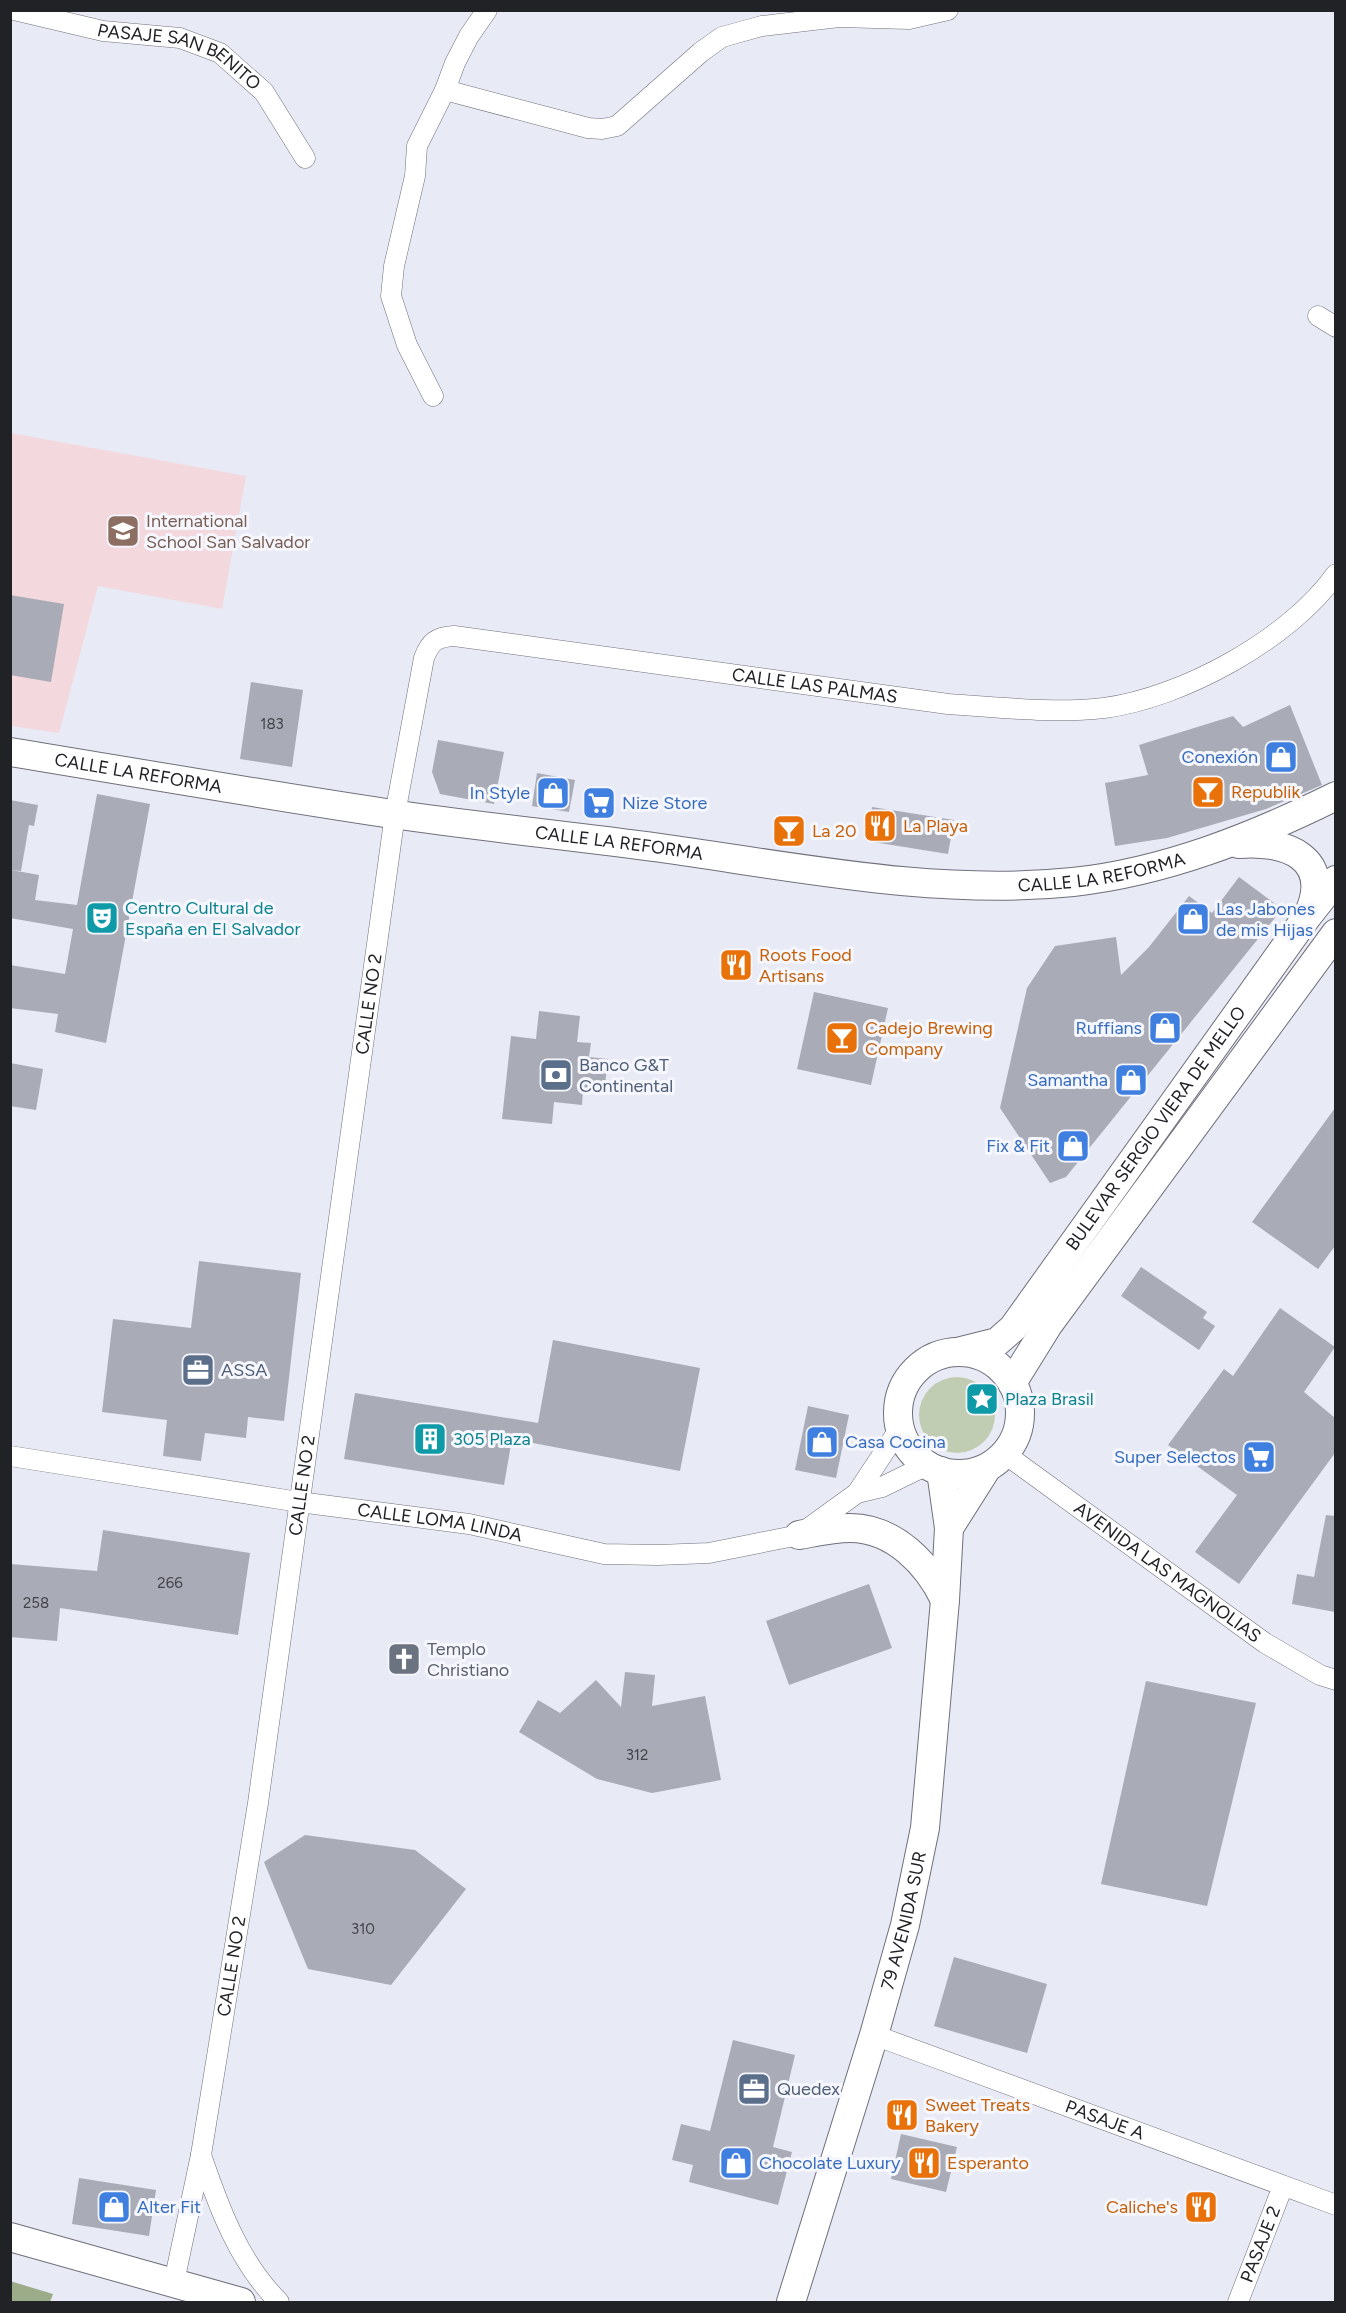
<svg xmlns="http://www.w3.org/2000/svg" width="1346" height="2313" font-family="Figtree,sans-serif">
  <style>
    .education { fill: #f3d9de }
    .green { fill: #c1cdb2 }
    .forest { fill: #9cac88 }
    .building { fill: #a9abb6 }
    .lines { fill: none; stroke-linecap: round; stroke-linejoin: round }
    .street-casing { stroke: #6f707b; stroke-width: 21 }
    .secondary-casing { stroke: #6f707b; stroke-width: 30 }
    .street { stroke: #fff; stroke-width: 20 }
    .secondary { stroke: #fff; stroke-width: 28 }
    .labels { text-anchor: middle; stroke-width: 6; stroke-linejoin: round; paint-order: stroke }
    .number-label { font-size: 15px; fill: #43444a }
    .street-label { font-size: 18px; fill: #212226; stroke: #f6f7fe }
    .education-label { font-size: 18px; fill: #785e54; stroke: #f6f7fe; text-anchor: start }
    .shop-label { font-size: 18px; fill: #366cbe; stroke: #f6f7fe; text-anchor: end }
    .food-label { font-size: 18px; fill: #c56008; stroke: #f6f7fe; text-anchor: start }
    .culture-label { font-size: 18px; fill: #0d838f; stroke: #f6f7fe; text-anchor: start }
    .service-label { font-size: 18px; fill: #4e5e75; stroke: #f6f7fe; text-anchor: start }
    .worship-label { font-size: 18px; fill: #5b616d; stroke: #f6f7fe; text-anchor: start }
  </style>
  <rect width="100%" height="100%" fill="#e8eaf5"/>
  <polygon class="education" points="11,433 246,476 222,609 98,586 59,733 11,726"/>
  <circle class="green" cx="957" cy="1415" r="38"/>
  <polygon class="forest" points="10,2281 53,2294 50,2302 11,2302"/>
  <g class="building">
    <polygon points="10,595 64,604 51,682 10,675"/>
    <polygon points="251,682 303,690 292,767 240,759"/>
    <polygon points="1290,705 1322,785 1266,809 1167,838 1115,846 1105,783 1148,775 1139,745 1233,716 1243,727"/>
    <polygon points="438,740 504,752 494,804 440,794 432,772"/>
    <polygon points="537,773 575,780 569,812 532,806"/>
    <polygon points="97,794 150,804 106,1043 55,1032 58,1014 10,1008 10,965 65,974 73,929 10,918 10,800 38,805 34,826 29,825 21,871 11,870 39,875 35,900 77,905"/>
    <polygon points="872,807 954,820 948,854 867,841"/>
    <polygon points="1239,877 1282,909 1066,1177 1050,1183 1000,1108 1027,988 1055,946 1116,937 1121,975 1149,947 1189,896 1212,913"/>
    <polygon points="814,992 888,1008 871,1085 797,1069"/>
    <polygon points="539,1011 580,1016 577,1042 591,1043 589,1057 608,1059 604,1093 583,1090 582,1105 554,1102 552,1124 502,1119 511,1036 536,1039"/>
    <polygon points="10,1063 43,1069 36,1110 10,1106"/>
    <polygon points="1335,1108 1335,1246 1318,1269 1252,1222"/>
    <polygon points="199,1261 301,1273 284,1421 248,1417 246,1438 205,1433 201,1461 163,1456 167,1420 102,1412 113,1319 191,1328"/>
    <polygon points="1141,1267 1207,1312 1203,1318 1215,1326 1199,1350 1121,1296"/>
    <polygon points="1280,1308 1335,1347 1304,1392 1335,1418 1335,1453 1239,1584 1195,1552 1237,1495 1168,1445 1224,1369 1233,1376"/>
    <polygon points="553,1340 700,1368 680,1471 512,1439 504,1485 344,1459 355,1393 538,1423"/>
    <polygon points="808,1406 849,1415 836,1478 795,1470"/>
    <polygon points="1326,1515 1335,1516 1335,1612 1292,1604 1297,1574 1314,1577"/>
    <polygon points="103,1530 250,1553 238,1635 60,1608 57,1641 10,1637 10,1564 97,1571"/>
    <polygon points="869,1584 892,1648 789,1685 766,1621"/>
    <polygon points="625,1672 655,1675 652,1706 705,1696 721,1780 652,1793 597,1779 519,1732 538,1700 560,1713 596,1680 621,1707"/>
    <polygon points="1146,1681 1256,1703 1207,1906 1101,1884"/>
    <polygon points="305,1835 415,1850 466,1889 391,1985 308,1969 264,1862"/>
    <polygon points="954,1957 1047,1984 1027,2053 934,2026"/>
    <polygon points="733,2040 795,2055 773,2147 792,2152 778,2205 689,2182 693,2165 672,2160 681,2124 710,2131"/>
    <polygon points="901,2134 957,2147 946,2192 891,2179"/>
    <polygon points="79,2178 156,2190 149,2236 72,2224"/>
  </g>
  <g class="lines">
    <defs>
      <g id="street">
        <path id="s1" d="M14,10L103,31L180,38L220,53L264,92L305,158"/>
        <polyline points="445,90 588,128 602,129 617,126 701,52 722,37 762,26 839,17 909,19 948,10"/>
        <polyline points="1318,316 1336,327"/>
        <polyline points="433,396 407,345 391,296 394,266 415,176 417,146 445,90 455,63 469,36 487,10"/>
        <path id="s2" d="M1005,1454L1265,1643L1320,1675L1336,1680"/>
        <path id="s3" d="M10,1456L299,1502L469,1524L604,1554L658,1555L709,1553L799,1535L857,1493L900,1428"/>
        <polyline points="857,1493 882,1487 927,1465"/>
        <path id="s4" d="M874,2035L1336,2205"/>
        <path d="M201,2155C219,2208 239,2262 279,2302"/>
        <path id="s5" d="M174,2282L201,2155L258,1803L395,814L424,658C430,642 436,637 454,636L948,704C999,707 1053,714 1104,708C1182,698 1290,639 1336,574"/>
        <path id="s6" d="M1238,2302L1283,2186"/>
      </g>
      <g id="secondary">
        <path id="s7" d="M10,752C138,773 265,795 392,814C482,827 572,836 661,848C797,867 936,896 1073,882C1165,872 1253,837 1336,796"/>
        <path d="M1239,844C1286,840 1333,858 1309,913"/>
        <path id="s8" d="M957,1352L997,1342L1013,1328L1306,918L1336,880"/>
        <circle cx="959" cy="1413" r="61"/>
        <polyline points="1012,1383 1048,1325 1336,933"/>
        <polyline points="949,1528 987,1468"/>
        <path d="M799,1535C816,1532 833,1528 850,1528C894,1528 928,1564 945,1600"/>
        <polyline points="10,2237 241,2302"/>
        <path id="s9" d="M791,2302L874,2035L905,1925L925,1828L945,1600L949,1528L941,1471"/>
      </g>
    </defs>
    <use href="#street" class="street-casing"/>
    <use href="#secondary" class="secondary-casing"/>
    <use href="#street" class="street"/>
    <use href="#secondary" class="secondary"/>
  </g>
  <defs>
    <symbol id="school-square" viewBox="-11 -11 22 22"><rect x="-9" y="-9" width="18" height="18" rx="4" fill="#8d6e63" stroke="#f6f7fe"/><path d="M0-5L7-2L0 1L-7-2ZM-4 1L0 2.5L4 1V4Q0 6-4 4Z" fill="#fff"/></symbol>
    <symbol id="shop-square" viewBox="-11 -11 22 22"><rect x="-9" y="-9" width="18" height="18" rx="4" fill="#3f7fe0" stroke="#f6f7fe"/><path d="M-5-2.5h2.3a2.7 3.5 0 0 1 5.4 0H5L5.5 6h-11ZM-1.5-2.5h3a1.5 2.3 0 0 0-3 0Z" fill="#fff"/></symbol>
    <symbol id="bar-square" viewBox="-11 -11 22 22"><rect x="-9" y="-9" width="18" height="18" rx="4" fill="#e8710a" stroke="#f6f7fe"/><path d="M-6-5H6L.8 .8V4.5H3.5V6h-7V4.5H-.8V.8Z" fill="#fff"/></symbol>
    <symbol id="supermarket-square" viewBox="-11 -11 22 22"><rect x="-9" y="-9" width="18" height="18" rx="4" fill="#3f7fe0" stroke="#f6f7fe"/><path d="M-6-5.5h2.5l.6 2H6L4.5 2H-2.5L-4.4-4H-6ZM-1.5 3.2a1.3 1.3 0 1 0 .1 0ZM3 3.2a1.3 1.3 0 1 0 .1 0Z" fill="#fff"/></symbol>
    <symbol id="restaurant-square" viewBox="-11 -11 22 22"><rect x="-9" y="-9" width="18" height="18" rx="4" fill="#e8710a" stroke="#f6f7fe"/><path d="M-5-6h1v4h1v-4h1v4h1v-4h1v5L-1.5 .5V6h-2V.5L-5-1ZM5-6V6H3V1.5H1.5Q1.5-4 5-6Z" fill="#fff"/></symbol>
    <symbol id="theatre-square" viewBox="-11 -11 22 22"><rect x="-9" y="-9" width="18" height="18" rx="4" fill="#0f9aa8" stroke="#f6f7fe"/><path d="M-5-5.5Q0-4 5-5.5V0Q5 5 0 6Q-5 5-5 0ZM-3.3-2.5H-1v1.5H-3.3ZM1-2.5H3.3v1.5H1ZM-2.8 1Q0 5.5 2.8 1Z" fill="#fff"/></symbol>
    <symbol id="bank-square" viewBox="-11 -11 22 22"><rect x="-9" y="-9" width="18" height="18" rx="4" fill="#5c6f8a" stroke="#f6f7fe"/><path d="M-6-4H6V4H-6ZM0-2.3a2.3 2.3 0 1 0 0 4.6a2.3 2.3 0 1 0 0-4.6Z" fill="#fff"/></symbol>
    <symbol id="office-square" viewBox="-11 -11 22 22"><rect x="-9" y="-9" width="18" height="18" rx="4" fill="#5c6f8a" stroke="#f6f7fe"/><path d="M-6-3h4V-5.5h4V-3h4V5H-6ZM-1-4.5V-3h2v-1.5ZM-6 0V1H6V0Z" fill="#fff"/></symbol>
    <symbol id="sight-square" viewBox="-11 -11 22 22"><rect x="-9" y="-9" width="18" height="18" rx="4" fill="#0f9aa8" stroke="#f6f7fe"/><path d="M0-6L1.8-2.2L6-1.7L2.9 1.2L3.7 5.4L0 3.3L-3.7 5.4L-2.9 1.2L-6-1.7L-1.8-2.2Z" fill="#fff"/></symbol>
    <symbol id="building-square" viewBox="-11 -11 22 22"><rect x="-9" y="-9" width="18" height="18" rx="4" fill="#0f9aa8" stroke="#f6f7fe"/><path d="M-4-6H4V6H1V3H-1V6H-4ZM-2.5-4.3h1.7v1.8h-1.7ZM.8-4.3h1.7v1.8H.8ZM-2.5-1h1.7V.8h-1.7ZM.8-1h1.7V.8H.8Z" fill="#fff"/></symbol>
    <symbol id="church-square" viewBox="-11 -11 22 22"><rect x="-9" y="-9" width="18" height="18" rx="4" fill="#6b7280" stroke="#f6f7fe"/><path d="M-1.2-6h2.4v3.5h3.3v2.4h-3.3V6h-2.4V-.1h-3.3v-2.4h3.3Z" fill="#fff"/></symbol>
  </defs>
  <g fill-rule="evenodd">
    <use href="#school-square" x="104" y="512" width="38" height="38"/>
    <use href="#shop-square" x="1262" y="738" width="38" height="38"/>
    <use href="#bar-square" x="1189" y="773" width="38" height="38"/>
    <use href="#shop-square" x="534" y="774" width="38" height="38"/>
    <use href="#supermarket-square" x="580" y="784" width="38" height="38"/>
    <use href="#restaurant-square" x="861" y="807" width="38" height="38"/>
    <use href="#bar-square" x="770" y="812" width="38" height="38"/>
    <use href="#theatre-square" x="83" y="899" width="38" height="38"/>
    <use href="#shop-square" x="1174" y="900" width="38" height="38"/>
    <use href="#restaurant-square" x="717" y="946" width="38" height="38"/>
    <use href="#shop-square" x="1146" y="1009" width="38" height="38"/>
    <use href="#bar-square" x="823" y="1019" width="38" height="38"/>
    <use href="#bank-square" x="537" y="1056" width="38" height="38"/>
    <use href="#shop-square" x="1112" y="1061" width="38" height="38"/>
    <use href="#shop-square" x="1054" y="1127" width="38" height="38"/>
    <use href="#office-square" x="179" y="1351" width="38" height="38"/>
    <use href="#sight-square" x="963" y="1380" width="38" height="38"/>
    <use href="#building-square" x="411" y="1420" width="38" height="38"/>
    <use href="#shop-square" x="803" y="1423" width="38" height="38"/>
    <use href="#supermarket-square" x="1240" y="1438" width="38" height="38"/>
    <use href="#church-square" x="385" y="1640" width="38" height="38"/>
    <use href="#office-square" x="735" y="2070" width="38" height="38"/>
    <use href="#restaurant-square" x="883" y="2096" width="38" height="38"/>
    <use href="#shop-square" x="717" y="2144" width="38" height="38"/>
    <use href="#restaurant-square" x="905" y="2144" width="38" height="38"/>
    <use href="#shop-square" x="95" y="2188" width="38" height="38"/>
    <use href="#restaurant-square" x="1182" y="2188" width="38" height="38"/>
  </g>
  <g class="labels">
    <g class="number-label">
      <text x="272" y="729">183</text>
      <text x="170" y="1588">266</text>
      <text x="36" y="1608">258</text>
      <text x="637" y="1760">312</text>
      <text x="363" y="1934">310</text>
    </g>
    <g class="street-label">
      <text dy="6" stroke="none"><textPath href="#s1" startOffset="174">PASAJE SAN BENITO</textPath></text>
      <text dy="6" stroke="none"><textPath href="#s5" startOffset="2048">CALLE LAS PALMAS</textPath></text>
      <text dy="6" stroke="none"><textPath href="#s7" startOffset="130">CALLE LA REFORMA</textPath></text>
      <text dy="6" stroke="none"><textPath href="#s7" startOffset="616">CALLE LA REFORMA</textPath></text>
      <text dy="6" stroke="none"><textPath href="#s7" startOffset="1102">CALLE LA REFORMA</textPath></text>
      <text dy="6" stroke="none"><textPath href="#s5" startOffset="1293">CALLE NO 2</textPath></text>
      <text dy="6" stroke="none"><textPath href="#s8" startOffset="308">BULEVAR SERGIO VIERA DE MELLO</textPath></text>
      <text dy="6" stroke="none"><textPath href="#s5" startOffset="807">CALLE NO 2</textPath></text>
      <text dy="6" stroke="none"><textPath href="#s3" startOffset="435">CALLE LOMA LINDA</textPath></text>
      <text dy="6" stroke="none"><textPath href="#s2" startOffset="201">AVENIDA LAS MAGNOLIAS</textPath></text>
      <text dy="6" stroke="none"><textPath href="#s9" startOffset="398">79 AVENIDA SUR</textPath></text>
      <text dy="6" stroke="none"><textPath href="#s5" startOffset="321">CALLE NO 2</textPath></text>
      <text dy="6" stroke="none"><textPath href="#s4" startOffset="246">PASAJE A</textPath></text>
      <text dy="6" stroke="none"><textPath href="#s6" startOffset="62">PASAJE 2</textPath></text>
    </g>
    <g class="education-label">
      <text x="146" y="527">International<tspan x="146" dy="21">School San Salvador</tspan></text>
    </g>
    <g class="shop-label">
      <text x="1258" y="763">Conexión</text>
      <text x="530" y="799">In Style</text>
      <text x="622" y="809" text-anchor="start">Nize Store</text>
      <text x="1216" y="915" text-anchor="start">Las Jabones<tspan x="1216" dy="21">de mis Hijas</tspan></text>
      <text x="1142" y="1034">Ruffians</text>
      <text x="1108" y="1086">Samantha</text>
      <text x="1050" y="1152">Fix &amp; Fit</text>
      <text x="845" y="1448" text-anchor="start">Casa Cocina</text>
      <text x="1236" y="1463">Super Selectos</text>
      <text x="759" y="2169" text-anchor="start">Chocolate Luxury</text>
      <text x="137" y="2213" text-anchor="start">Alter Fit</text>
    </g>
    <g class="food-label">
      <text x="1231" y="798">Republik</text>
      <text x="903" y="832">La Playa</text>
      <text x="812" y="837">La 20</text>
      <text x="759" y="961">Roots Food<tspan x="759" dy="21">Artisans</tspan></text>
      <text x="865" y="1034">Cadejo Brewing<tspan x="865" dy="21">Company</tspan></text>
      <text x="925" y="2111">Sweet Treats<tspan x="925" dy="21">Bakery</tspan></text>
      <text x="947" y="2169">Esperanto</text>
      <text x="1178" y="2213" text-anchor="end">Caliche's</text>
    </g>
    <g class="culture-label">
      <text x="125" y="914">Centro Cultural de<tspan x="125" dy="21">España en El Salvador</tspan></text>
      <text x="1005" y="1405">Plaza Brasil</text>
      <text x="453" y="1445">305 Plaza</text>
    </g>
    <g class="service-label">
      <text x="579" y="1071">Banco G&amp;T<tspan x="579" dy="21">Continental</tspan></text>
      <text x="221" y="1376">ASSA</text>
      <text x="777" y="2095">Quedex</text>
    </g>
    <g class="worship-label">
      <text x="427" y="1655">Templo<tspan x="427" dy="21">Christiano</tspan></text>
    </g>
  </g>
  <rect width="1346" height="2313" fill="none" stroke="#212226" stroke-width="24"/>
</svg>
